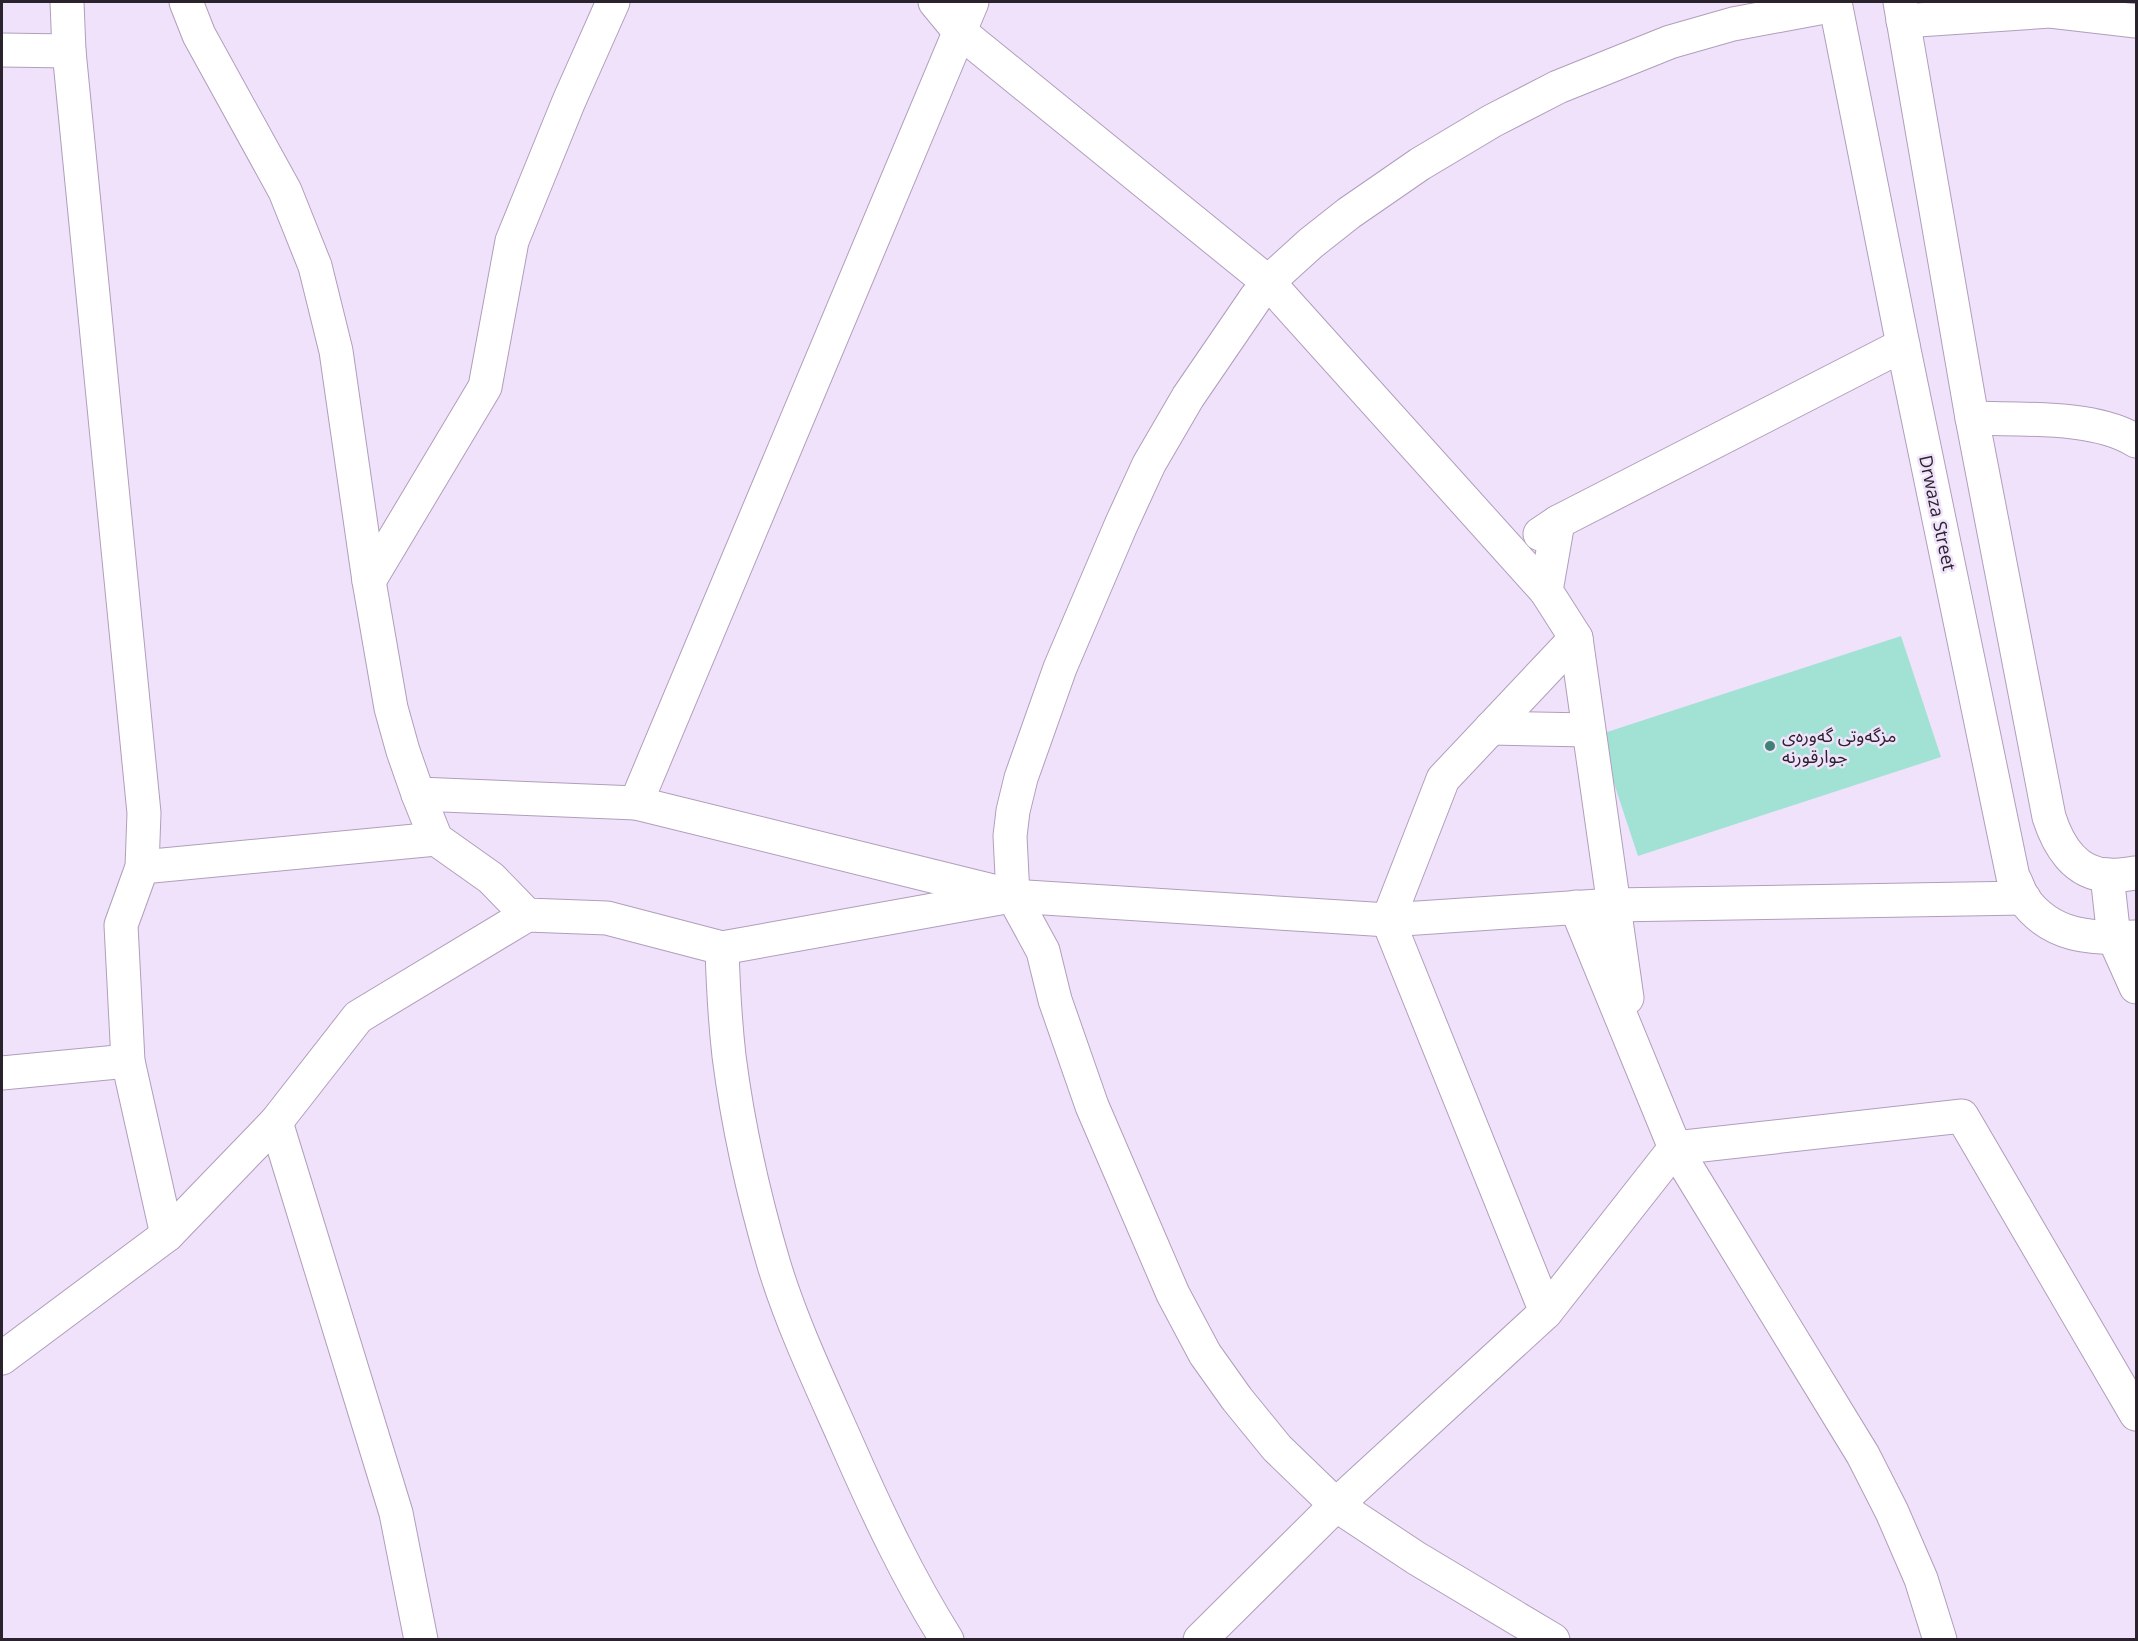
<svg xmlns="http://www.w3.org/2000/svg" width="2138" height="1641" font-family="'Open Sans','Noto Sans Arabic',sans-serif">
  <style>
    .building { fill: #a1e2d5 }
    .lines { fill: none; stroke-linecap: round; stroke-linejoin: round }
    .minor-casing { stroke: #b09ebb; stroke-width: 35 }
    .minor { stroke: #fff; stroke-width: 33 }
    .poi-dot { fill: #3e8276; stroke: #f1e2fb; stroke-width: 2 }
    .labels { text-anchor: middle; stroke-width: 5; stroke-linejoin: round; paint-order: stroke }
    .street-label { font-size: 18px; fill: #2a232e; stroke: #f1e2fb }
    .poi-label { font-size: 18px; fill: #2a232e; stroke: #f1e2fb; text-anchor: start }
  </style>
  <rect width="100%" height="100%" fill="#f1e2fb"/>
  <polygon class="building" points="1901,636 1941,757 1638,856 1598,735"/>
  <g class="lines">
    <defs>
      <g id="minor">
        <polyline points="67,2 69,51 144,813 142,867 121,925 128,1061 167,1235"/>
        <polyline points="186,2 199,35 285,191 315,266 336,351 369,581 391,708 403,751 418,794 436,839 491,878 527,915 607,918 722,948 1000,898"/>
        <polyline points="935,2 959,31 1268,282 1546,591"/>
        <path d="M1835,2L1903,345L2013,877C2017,883 2019,891 2023,898C2051,938 2093,939 2136,937"/>
        <path d="M1900,2L1972,418L2049,817C2058,845 2075,874 2108,875C2117,876 2127,874 2136,873"/>
        <polyline points="1903,21 2050,11 2136,21"/>
        <polyline points="2,50 69,51"/>
        <path d="M1972,418C2021,420 2095,415 2136,441"/>
        <polyline points="1540,534 1558,522 1903,345"/>
        <polyline points="369,581 485,387 512,241 569,101 613,2"/>
        <polyline points="1576,638 1627,998"/>
        <polyline points="1491,728 1588,730"/>
        <polyline points="418,794 636,803 1013,896 1388,920 1613,905 2024,898"/>
        <polyline points="636,803 972,2"/>
        <polyline points="142,867 436,839"/>
        <polyline points="2107,875 2114,938 2136,987"/>
        <polyline points="1576,907 1675,1148 1863,1455 1892,1512 1921,1579 1940,1640"/>
        <path d="M722,948C723,984 725,1020 729,1056C738,1127 754,1197 774,1265C793,1327 822,1387 848,1446C877,1512 908,1578 947,1640"/>
        <polyline points="2,1073 128,1061"/>
        <polyline points="276,1122 396,1513 421,1640"/>
        <polyline points="1546,1312 1675,1148 1962,1116 2136,1414"/>
        <polyline points="2,1358 167,1235 276,1122 358,1017 527,915"/>
        <polyline points="1200,1640 1336,1505 1546,1312 1388,920 1443,779 1576,638 1546,591 1558,522"/>
        <polyline points="1553,1640 1416,1558 1336,1505 1277,1448 1237,1399 1205,1354 1173,1294 1092,1106 1055,1000 1043,951 1013,896 1010,836 1013,811 1021,778 1060,668 1121,525 1149,464 1188,397 1255,299 1268,282 1311,243 1349,213 1420,164 1492,121 1558,87 1670,42 1733,24 1835,5"/>
      </g>
    </defs>
    <use href="#minor" class="minor-casing"/>
    <use href="#minor" class="minor"/>
  </g>
  <circle class="poi-dot" cx="1770" cy="746" r="6"/>
  <g class="labels">
    <g class="street-label">
      <text transform="translate(1937 513) rotate(78)" y="6">Drwaza Street</text>
    </g>
    <g class="poi-label">
      <text x="1782" y="742">مزگەوتی گەورەی<tspan x="1782" dy="21">جوارقورنە</tspan></text>
    </g>
  </g>
  <rect width="2138" height="1641" fill="none" stroke="#2a232e" stroke-width="6"/>
</svg>
